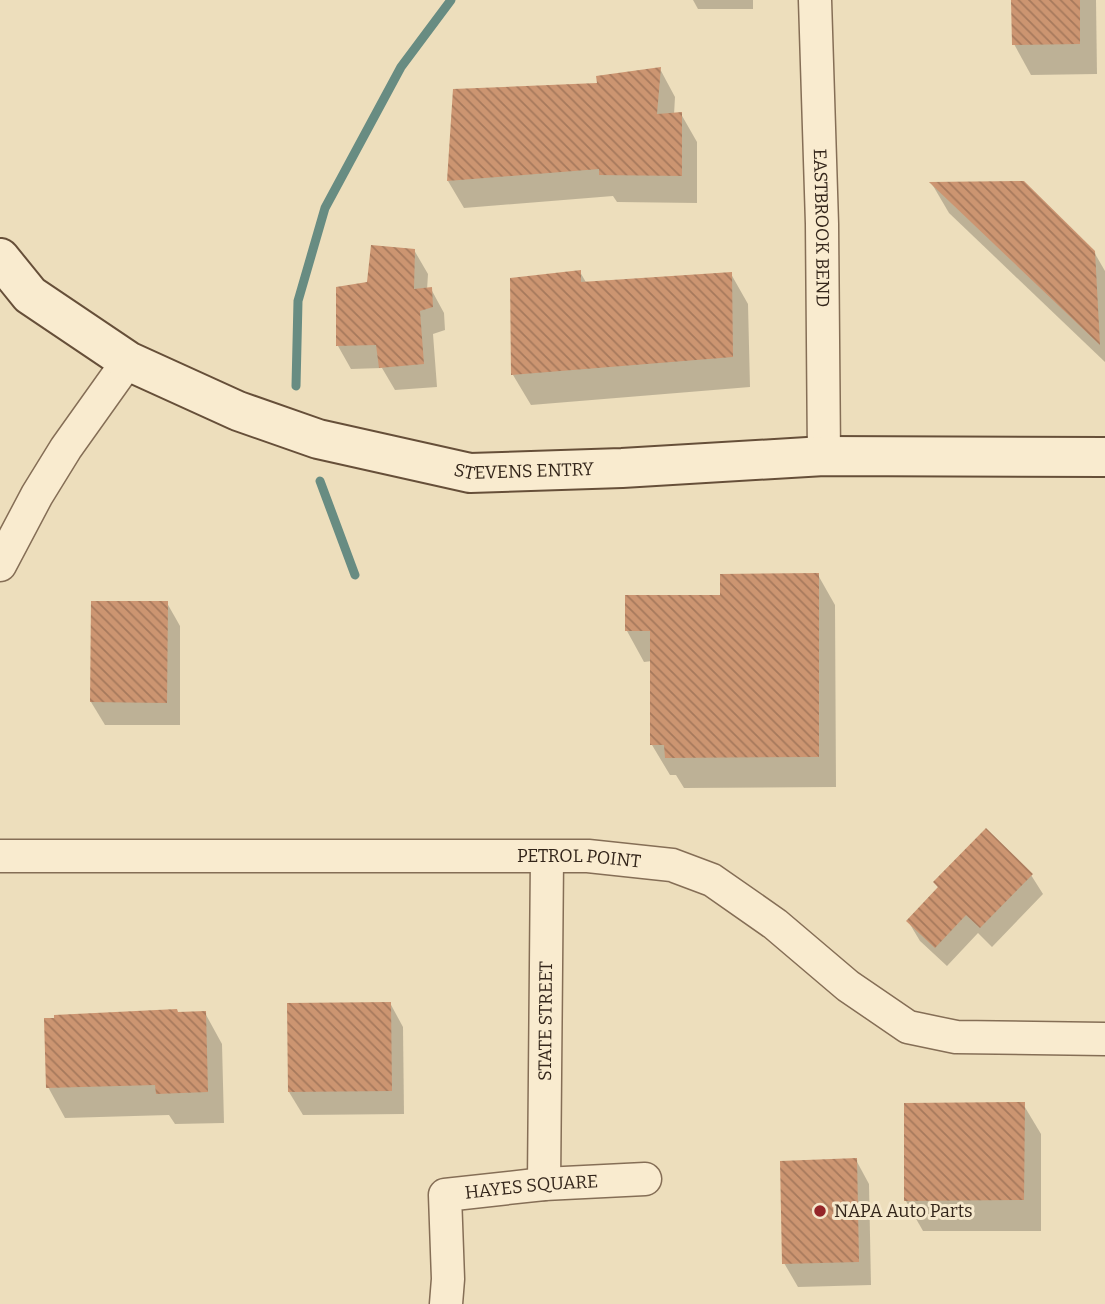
<svg xmlns="http://www.w3.org/2000/svg" width="1105" height="1304" font-family="Bitter,serif">
  <style>
    .shadow { fill: #0003 }
    .lines { fill: none; stroke-linecap: round; stroke-linejoin: round }
    .stream { stroke: #688c82; stroke-width: 9 }
    .building { fill: url(#building-back-hatch) }
    .street-casing { stroke: #856e56; stroke-width: 35 }
    .secondary-casing { stroke: #664f39; stroke-width: 42 }
    .street { stroke: #f9ebcf; stroke-width: 32 }
    .secondary { stroke: #f9ebcf; stroke-width: 38 }
    .poi-dot { fill: #942629; stroke: #f5e8cc; stroke-width: 2.5 }
    .labels { text-anchor: middle; stroke-width: 6; stroke-linejoin: round; paint-order: stroke }
    .street-label { font-size: 18px; fill: #34261b; stroke: #f5e8cc }
    .poi-label { font-size: 18px; fill: #34261b; stroke: #f5e8cc; text-anchor: start }
  </style>
  <defs>
    <pattern id="building-back-hatch" width="6" height="6" patternUnits="userSpaceOnUse" patternTransform="scale(1.75)"><rect width="6" height="6" fill="#cc9571"/><path d="M-1 5l2 2M0 0l6 6M5-1l2 2" fill="none" stroke="#a6795c"/></pattern>
  </defs>
  <rect width="100%" height="100%" fill="#eddebc"/>
  <g class="shadow">
    <polygon points="693,0 753,0 753,9 698,9"/>
    <polygon points="1013,0 1096,0 1097,74 1031,75 1014,44"/>
    <polygon points="660,69 675,97 674,115 681,114 697,142 697,203 617,202 613,196 464,208 448,181 598,84"/>
    <polygon points="932,184 1094,252 1105,271 1105,362 949,213"/>
    <polygon points="414,250 428,274 427,290 431,289 444,313 445,330 433,334 437,387 395,390 382,368 351,369 338,346 338,288 368,284"/>
    <polygon points="580,272 587,284 731,274 748,304 750,387 531,405 513,375 512,280"/>
    <polygon points="818,575 835,605 836,787 684,788 676,775 670,775 652,745 652,661 644,662 627,631 722,597"/>
    <polygon points="167,603 180,626 180,725 105,725 91,702"/>
    <polygon points="1031,875 1043,894 992,947 978,933 947,966 920,941 908,921 939,889 935,883"/>
    <polygon points="390,1003 403,1027 404,1114 303,1115 289,1092"/>
    <polygon points="205,1013 222,1044 224,1123 175,1124 169,1115 65,1118 48,1087"/>
    <polygon points="1023,1104 1041,1134 1041,1231 923,1231 906,1201"/>
    <polygon points="856,1160 869,1184 871,1285 798,1287 784,1263"/>
  </g>
  <g class="lines">
    <g class="stream">
      <polyline points="296,386 298,301 325,208 401,67 451,0"/>
      <polyline points="320,481 355,575"/>
    </g>
  </g>
  <g class="building">
    <polygon points="1011,0 1080,0 1080,44 1012,45"/>
    <polygon points="661,67 657,114 682,112 682,176 599,175 599,169 447,181 453,89 597,83 596,76"/>
    <polygon points="1024,181 1095,251 1100,345 929,182"/>
    <polygon points="371,245 415,249 414,289 432,287 433,307 420,311 424,364 379,368 376,345 336,346 336,287 367,282"/>
    <polygon points="581,270 581,282 732,272 733,357 511,375 510,278"/>
    <polygon points="819,573 819,757 665,758 664,745 650,745 650,631 625,631 625,595 720,595 720,574"/>
    <polygon points="91,601 168,601 167,703 90,702"/>
    <polygon points="986,828 1033,874 980,928 966,915 935,948 906,921 938,887 933,882"/>
    <polygon points="391,1002 392,1091 288,1092 287,1003"/>
    <polygon points="177,1009 178,1012 206,1011 208,1092 156,1094 155,1085 46,1088 44,1018 54,1018 54,1015"/>
    <polygon points="1025,1102 1024,1200 904,1201 904,1103"/>
    <polygon points="857,1158 859,1262 782,1264 780,1161"/>
  </g>
  <g class="lines">
    <defs>
      <g id="street">
        <path id="s1" d="M815,0L822,224L824,456"/>
        <polyline points="0,565 37,495 66,448 128,361"/>
        <path id="s2" d="M0,856H588L672,865L712,880L775,924L848,986L908,1027L956,1037L1105,1039"/>
        <path id="s3" d="M544,1184L547,858"/>
        <path id="s4" d="M446,1304L448,1279L445,1195L544,1184L645,1179"/>
      </g>
      <g id="secondary">
        <path id="s5" d="M0,258L30,295L128,361L238,411L318,439L470,473L622,468L824,456L1105,457"/>
      </g>
    </defs>
    <use href="#street" class="street-casing"/>
    <use href="#secondary" class="secondary-casing"/>
    <use href="#street" class="street"/>
    <use href="#secondary" class="secondary"/>
  </g>
  <circle class="poi-dot" cx="820" cy="1211" r="7"/>
  <g class="labels">
    <g class="street-label">
      <text dy="6" stroke="none"><textPath href="#s1" startOffset="228">EASTBROOK BEND</textPath></text>
      <text dy="6" stroke="none"><textPath href="#s5" startOffset="581">STEVENS ENTRY</textPath></text>
      <text dy="6" stroke="none"><textPath href="#s2" startOffset="579">PETROL POINT</textPath></text>
      <text dy="6" stroke="none"><textPath href="#s3" startOffset="163">STATE STREET</textPath></text>
      <text dy="6" stroke="none"><textPath href="#s4" startOffset="196">HAYES SQUARE</textPath></text>
    </g>
    <g class="poi-label">
      <text x="834" y="1217">NAPA Auto Parts</text>
    </g>
  </g>
</svg>
